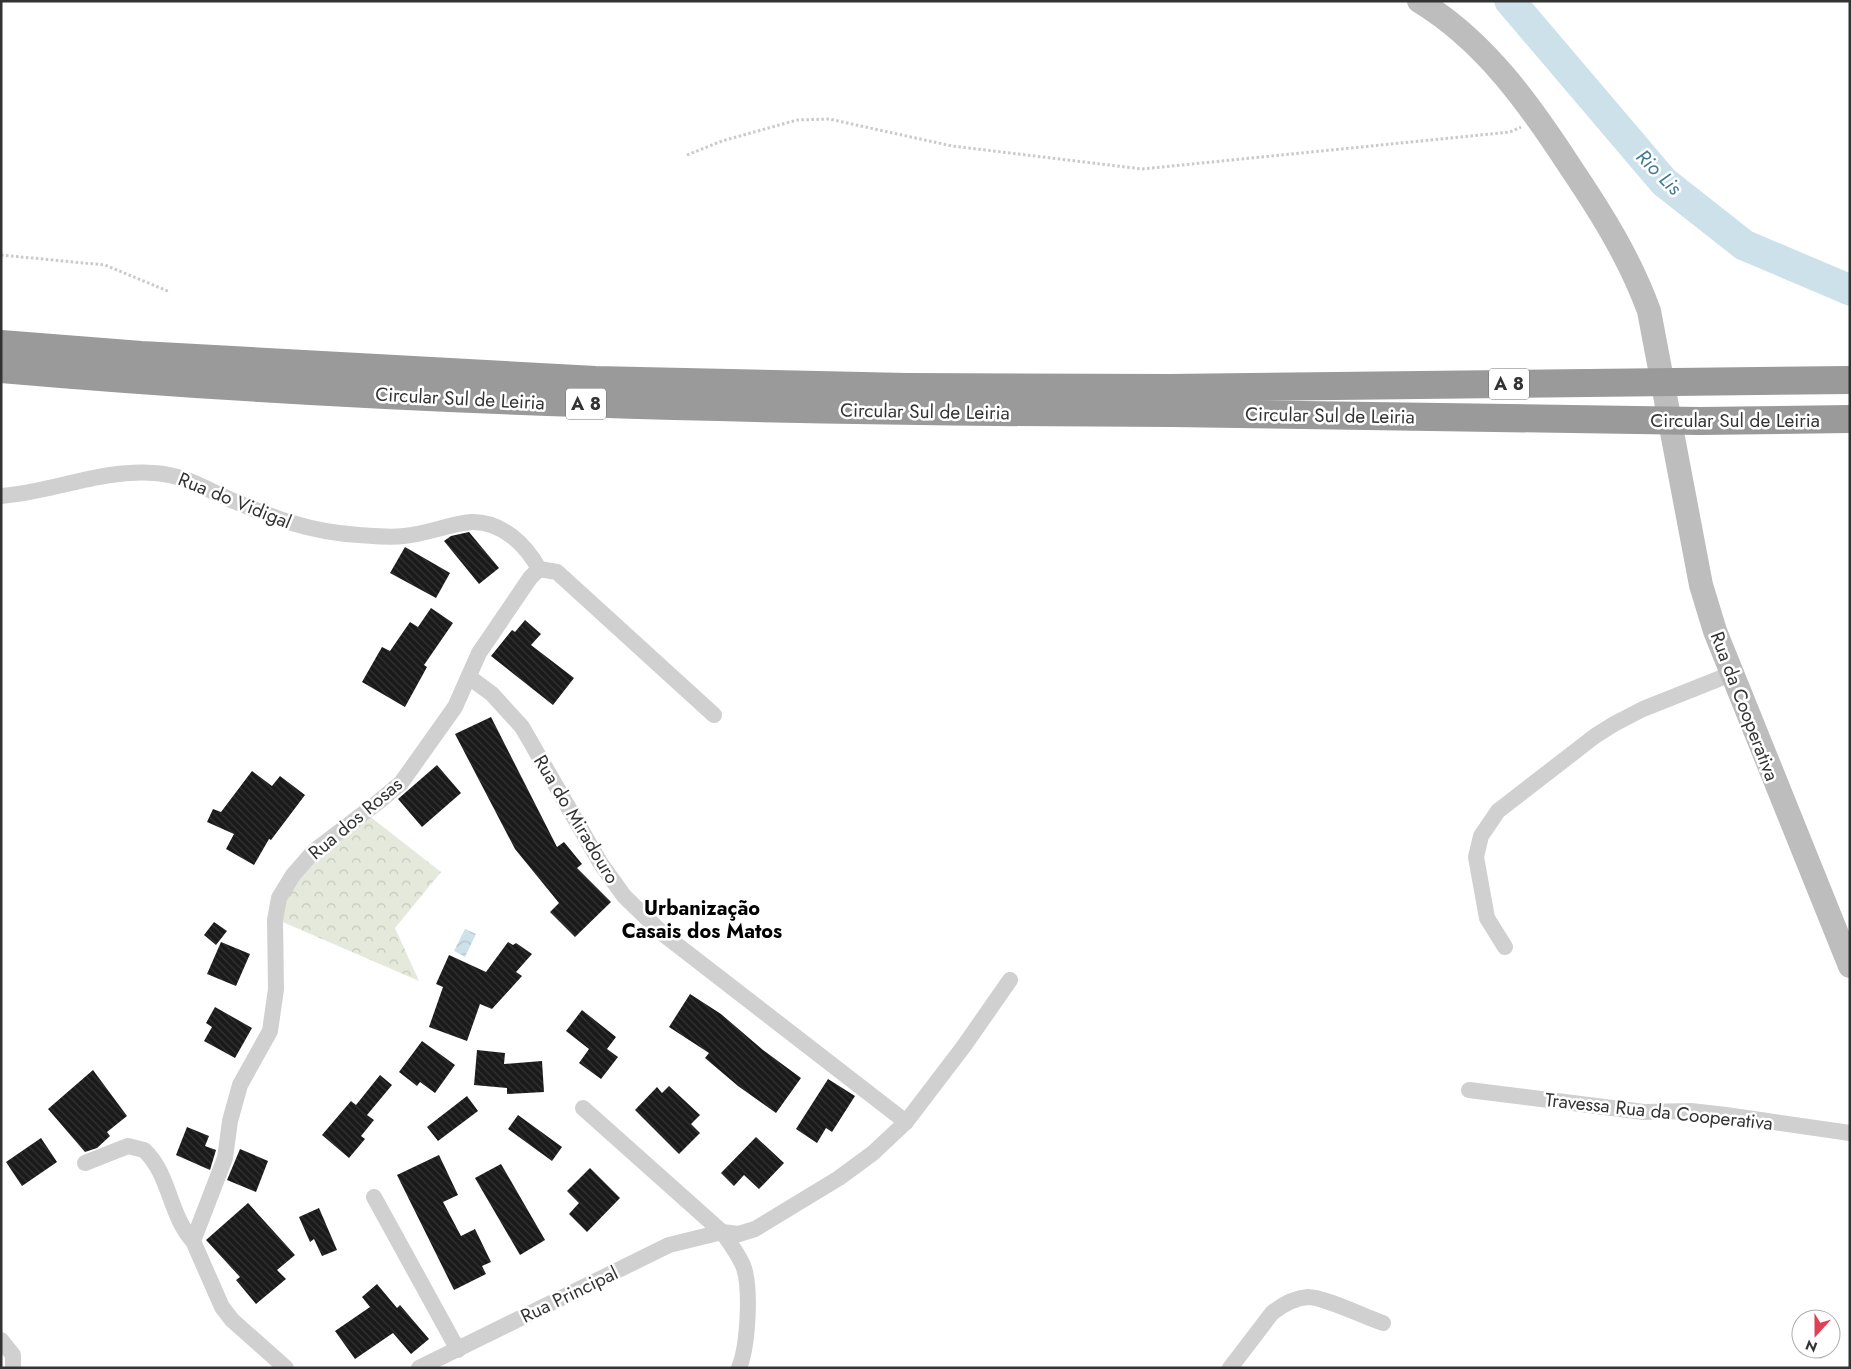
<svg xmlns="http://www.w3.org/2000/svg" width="1851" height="1369" font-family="Jost,sans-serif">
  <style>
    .forest { fill: url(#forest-crowns) }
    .water { fill: url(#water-waves) }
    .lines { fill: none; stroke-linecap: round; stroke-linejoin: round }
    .river { stroke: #cde1eb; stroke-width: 31 }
    .building { fill: url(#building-back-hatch) }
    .path { stroke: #cacaca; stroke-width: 3; stroke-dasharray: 2.5 2.5; stroke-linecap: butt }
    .minor { stroke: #d0d0d0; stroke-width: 16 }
    .secondary { stroke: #bdbdbd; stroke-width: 24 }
    .motorway { stroke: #9a9a9a; stroke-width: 28 }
    .motorway-bridge { stroke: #9a9a9a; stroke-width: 28 }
    .labels { text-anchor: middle; stroke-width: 5; stroke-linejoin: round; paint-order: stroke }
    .shield { fill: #fff; stroke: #707070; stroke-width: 1 }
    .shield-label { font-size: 18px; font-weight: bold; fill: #333 }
    .street-label { font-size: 19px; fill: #333; stroke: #fff }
    .water-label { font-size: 20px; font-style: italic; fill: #437993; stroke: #fff }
    .neighbourhood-label { font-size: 20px; font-weight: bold; fill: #000; stroke: #fff }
  </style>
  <defs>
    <pattern id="forest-crowns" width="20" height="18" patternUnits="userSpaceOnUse" patternTransform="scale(1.25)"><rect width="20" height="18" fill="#e4e9dc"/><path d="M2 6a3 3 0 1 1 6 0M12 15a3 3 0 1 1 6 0" fill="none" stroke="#c4c8bd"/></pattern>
    <pattern id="water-waves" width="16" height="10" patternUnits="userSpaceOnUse" patternTransform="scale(1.25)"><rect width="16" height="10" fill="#cde1eb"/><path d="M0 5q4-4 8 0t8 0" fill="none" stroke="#b0c2ca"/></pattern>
    <pattern id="building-back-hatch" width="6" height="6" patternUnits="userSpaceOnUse" patternTransform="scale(1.25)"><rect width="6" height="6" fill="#1a1a1a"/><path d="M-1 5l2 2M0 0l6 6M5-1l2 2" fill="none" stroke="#333"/></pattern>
  </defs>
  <rect width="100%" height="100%" fill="#fff"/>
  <polygon class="forest" points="368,815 441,872 395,928 419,981 278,920 295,876"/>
  <polygon class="water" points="465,929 476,934 465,957 454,951"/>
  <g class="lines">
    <polyline class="river" points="1510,1 1664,182 1744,245 1850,290"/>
  </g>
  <g class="building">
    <polygon points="469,532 499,568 479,584 444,541 451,536"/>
    <polygon points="405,547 450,573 436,598 390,573"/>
    <polygon points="431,608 453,623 424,665 427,667 405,707 362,682 382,647 390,651 410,622 418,627"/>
    <polygon points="525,620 541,634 531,645 574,678 553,705 491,656 512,630 515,632"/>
    <polygon points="491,717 557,847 564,842 582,864 577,868 611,902 575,937 550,912 559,903 515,849 455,734"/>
    <polygon points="437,765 461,793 422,827 398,799"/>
    <polygon points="252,771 272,786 280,776 305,795 271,840 269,839 254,865 226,849 234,834 207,822 213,809 221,812"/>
    <polygon points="214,922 227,931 216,945 204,935"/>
    <polygon points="221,942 250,954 236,986 207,974"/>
    <polygon points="508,942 513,945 516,943 532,954 516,972 522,976 492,1009 480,1004 467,1041 429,1027 443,987 436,984 449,955 486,972"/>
    <polygon points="690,994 721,1014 763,1050 801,1078 776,1113 738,1086 705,1058 709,1053 669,1027"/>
    <polygon points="215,1007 252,1028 235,1058 204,1041 212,1027 206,1023"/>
    <polygon points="582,1010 616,1037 607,1049 618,1057 601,1079 579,1063 589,1049 566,1031"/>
    <polygon points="422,1041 455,1065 435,1093 420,1082 417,1086 399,1072"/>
    <polygon points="477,1050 505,1053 504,1064 542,1061 544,1092 507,1094 507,1088 474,1085"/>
    <polygon points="93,1070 127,1116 107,1132 110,1136 97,1148 85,1152 48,1109"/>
    <polygon points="380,1075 392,1085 367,1115 374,1120 361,1136 365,1139 349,1158 322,1135 351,1101 356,1105"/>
    <polygon points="828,1079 855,1096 832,1132 826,1128 817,1143 796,1129"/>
    <polygon points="669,1086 700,1115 691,1124 700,1133 679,1154 635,1110 657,1087 662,1093"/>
    <polygon points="467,1096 478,1111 438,1141 427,1127"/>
    <polygon points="518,1115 562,1147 552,1161 508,1129"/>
    <polygon points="187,1127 209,1136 205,1146 216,1150 210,1170 176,1155"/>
    <polygon points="756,1137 784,1163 759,1189 744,1175 734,1186 721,1173"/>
    <polygon points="41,1138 57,1162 22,1186 6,1162"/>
    <polygon points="240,1149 268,1161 256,1192 227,1180"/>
    <polygon points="439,1155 458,1195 443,1202 461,1236 475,1229 491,1262 482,1266 486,1274 454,1290 397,1175"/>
    <polygon points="501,1164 545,1240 520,1255 475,1178"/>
    <polygon points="590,1168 620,1198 587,1232 569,1214 579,1203 567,1191"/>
    <polygon points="248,1203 295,1255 277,1270 286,1279 256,1304 236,1280 240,1277 206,1240"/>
    <polygon points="319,1208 337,1250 322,1256 314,1239 310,1242 299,1217"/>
    <polygon points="377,1284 397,1308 400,1305 429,1339 411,1354 393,1333 355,1359 335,1331 370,1307 362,1297"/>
  </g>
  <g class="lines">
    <g class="path">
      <polyline points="687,155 722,141 797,120 829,119 952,146 1142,169 1510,132 1521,127"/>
      <polyline points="1,255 105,265 170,292"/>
    </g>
    <g class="minor">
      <path d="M1,496C53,492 101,469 154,473C184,475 202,487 229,499C274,518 309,532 359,535C373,536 390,538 404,536C427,534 449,524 471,522C502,521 526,545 539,569"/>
      <polyline points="469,677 492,694 522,727 601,864 624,896 663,934 906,1122"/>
      <polyline points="1505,947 1487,918 1476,857 1481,836 1498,811 1595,736 1614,724 1643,709 1731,674"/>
      <polyline points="1469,1090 1644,1112 1691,1111 1726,1115 1850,1133"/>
      <path d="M583,1108L722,1232C730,1243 739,1255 744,1268C751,1291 748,1346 739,1368"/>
      <path d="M85,1163L128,1146L144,1150C170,1174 169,1215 193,1241"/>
      <polyline points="374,1197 458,1350"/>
      <polyline points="1,1340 13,1355 13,1368"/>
      <polyline points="286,1368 232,1320 222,1307 193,1241 225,1158 230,1121 240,1085 270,1031 276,989 275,920 279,898 293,875 314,851 377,803 401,783 455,707 479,653 530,578 539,569 557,572 714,715"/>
      <polyline points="419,1368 669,1245 722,1232 739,1234 755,1229 839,1178 873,1153 906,1122 964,1046 1010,980"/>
      <path d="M1230,1368L1272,1313C1282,1305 1294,1298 1308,1297C1324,1297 1365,1317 1383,1323"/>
    </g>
    <path class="secondary" d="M1419,1C1485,41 1530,105 1571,168C1602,214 1630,259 1649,311L1701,585L1715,631L1850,966"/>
    <g class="motorway">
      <polyline points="1,344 141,355 595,380 907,387 1168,388"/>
      <path d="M1,369C391,403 782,412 1172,413"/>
    </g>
    <g class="motorway-bridge">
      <polyline points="1168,388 1850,380"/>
      <polyline points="1172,413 1699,421 1850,419"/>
    </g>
  </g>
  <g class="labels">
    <g class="shield">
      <rect x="1489" y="368.5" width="40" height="31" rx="4"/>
      <rect x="566" y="388.5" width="40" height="31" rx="4"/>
    </g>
    <g class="shield-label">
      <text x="1509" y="390">A 8</text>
      <text x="586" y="410">A 8</text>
    </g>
    <g class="street-label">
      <text transform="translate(460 398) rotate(3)" y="7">Circular Sul de Leiria</text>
      <text transform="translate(925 411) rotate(1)" y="7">Circular Sul de Leiria</text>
      <text transform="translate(1330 415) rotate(1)" y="7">Circular Sul de Leiria</text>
      <text x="1735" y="427">Circular Sul de Leiria</text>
      <text transform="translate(235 500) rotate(22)" y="7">Rua do Vidigal</text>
      <text transform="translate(1745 706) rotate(69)" y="7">Rua da Cooperativa</text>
      <text transform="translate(355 818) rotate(-40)" y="7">Rua dos Rosas</text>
      <text transform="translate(577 819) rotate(59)" y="7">Rua do Miradouro</text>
      <text transform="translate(1659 1111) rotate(6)" y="7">Travessa Rua da Cooperativa</text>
      <text transform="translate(569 1294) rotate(-26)" y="7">Rua Principal</text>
    </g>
    <g class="water-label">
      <text transform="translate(1659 172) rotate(45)" y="7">Rio Lis</text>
    </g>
    <g class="neighbourhood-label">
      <text x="702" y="915">Urbanização<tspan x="702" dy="23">Casais dos Matos</tspan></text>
    </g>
  </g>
  <rect width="1851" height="1369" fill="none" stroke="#333333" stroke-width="5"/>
  <g transform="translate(1816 1334) rotate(201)"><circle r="24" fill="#ffffff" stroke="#adadad"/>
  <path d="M0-4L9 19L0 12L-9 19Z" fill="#de4056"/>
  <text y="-8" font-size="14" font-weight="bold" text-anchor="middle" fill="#333333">N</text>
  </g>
</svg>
